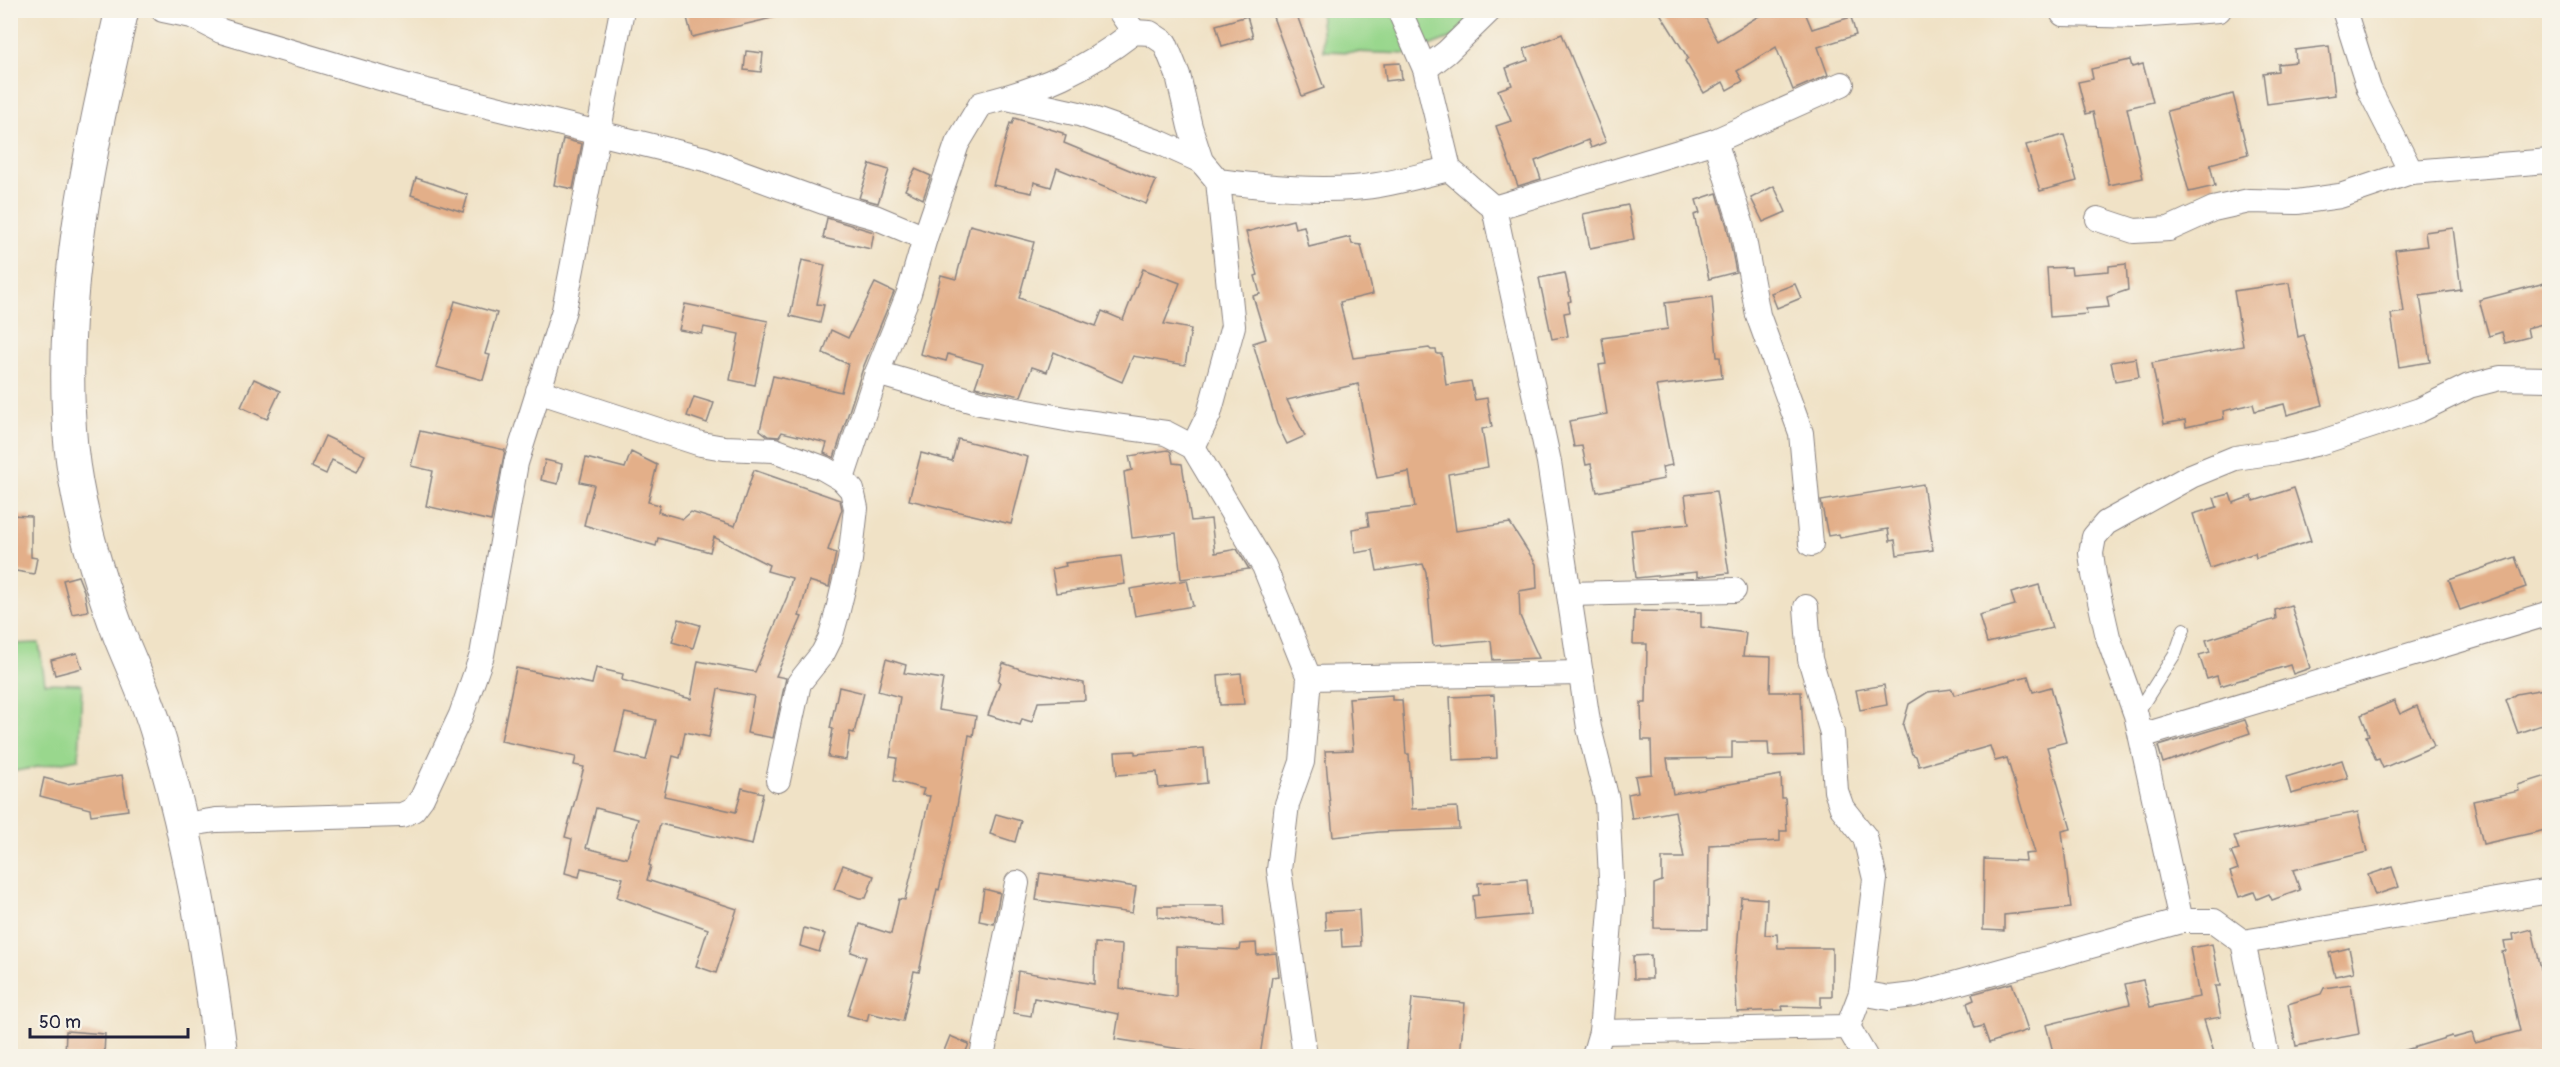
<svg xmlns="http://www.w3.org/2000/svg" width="2560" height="1067" font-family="Pangolin,sans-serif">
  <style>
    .green { fill: #99d78d; stroke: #5e7c64; stroke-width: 1.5 }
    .building { fill: #e3af89; fill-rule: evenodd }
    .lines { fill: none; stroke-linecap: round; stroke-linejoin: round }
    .lane-casing { stroke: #898280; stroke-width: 14 }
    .street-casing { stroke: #898280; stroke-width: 26 }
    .secondary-casing { stroke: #898280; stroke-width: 35 }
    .lane { stroke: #fff; stroke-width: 12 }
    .street { stroke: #fff; stroke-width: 24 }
    .secondary { stroke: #fff; stroke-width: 33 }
  </style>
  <rect width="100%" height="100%" fill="#f7f3e8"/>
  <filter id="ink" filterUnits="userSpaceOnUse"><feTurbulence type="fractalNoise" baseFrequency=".0167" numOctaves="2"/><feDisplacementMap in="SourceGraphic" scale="12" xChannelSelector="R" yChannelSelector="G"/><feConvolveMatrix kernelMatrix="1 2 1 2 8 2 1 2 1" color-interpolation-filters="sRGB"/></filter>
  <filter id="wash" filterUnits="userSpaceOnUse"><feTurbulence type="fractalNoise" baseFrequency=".008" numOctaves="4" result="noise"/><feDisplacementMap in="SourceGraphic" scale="24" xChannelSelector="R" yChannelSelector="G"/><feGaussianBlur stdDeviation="1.35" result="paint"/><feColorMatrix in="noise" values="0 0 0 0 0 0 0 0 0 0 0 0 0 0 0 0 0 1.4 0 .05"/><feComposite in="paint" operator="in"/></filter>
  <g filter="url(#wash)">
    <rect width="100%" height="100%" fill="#f0e2c6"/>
    <g class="green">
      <polygon points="1320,11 1482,11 1455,36 1408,54 1324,51"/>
      <polygon points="39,643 45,683 82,684 79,759 11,772 11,644"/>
    </g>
    <g id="blocks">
      <g class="building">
        <polygon points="685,10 775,10 776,17 692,37"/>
        <polygon points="1291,10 1295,10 1324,88 1302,96 1273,17"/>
        <polygon points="1658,10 1701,10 1718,41 1757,17 1776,10 1804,10 1812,29 1851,17 1856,35 1818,47 1828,75 1793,90 1776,47 1737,71 1743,81 1727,90 1723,82 1704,93 1685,61 1688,58"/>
        <polygon points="1247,16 1253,37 1222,46 1216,25"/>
        <polygon points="1562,34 1606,142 1591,148 1588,140 1535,161 1541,179 1518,186 1496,126 1511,121 1498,90 1512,85 1506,68 1528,60 1524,49"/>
        <polygon points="2329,46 2335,95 2267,104 2263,73 2278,71 2278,64 2296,62 2295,50"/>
        <polygon points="746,51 763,53 761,72 744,70"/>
        <polygon points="2130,60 2132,67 2143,64 2153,102 2127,108 2143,178 2109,185 2093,112 2086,114 2078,82 2093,79 2091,69"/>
        <polygon points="1400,63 1402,79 1386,81 1384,64"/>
        <polygon points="2233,94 2248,154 2210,164 2215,186 2189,192 2167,111"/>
        <polygon points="1014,118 1063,133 1063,135 1066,136 1064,143 1156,181 1146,204 1057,168 1051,187 1034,182 1032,193 993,185 1010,123 1012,124"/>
        <polygon points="2064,135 2077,181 2040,191 2026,145"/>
        <polygon points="563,139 582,144 573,189 554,185"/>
        <polygon points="870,164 889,170 878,203 859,198"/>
        <polygon points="915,169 931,176 923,199 905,190"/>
        <polygon points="416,178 468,195 463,212 411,195"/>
        <polygon points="1774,186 1786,212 1763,222 1751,198"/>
        <polygon points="1717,193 1727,226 1736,272 1709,279 1694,215 1700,213 1696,200"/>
        <polygon points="1628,205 1634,239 1590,248 1583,214"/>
        <polygon points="827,218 874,232 871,249 823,238"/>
        <polygon points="1293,220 1295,228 1304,226 1309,247 1350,237 1352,244 1361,245 1373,294 1340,302 1353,358 1429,348 1431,350 1436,350 1437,354 1442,354 1446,385 1471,381 1475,400 1487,398 1492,427 1482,429 1488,467 1448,474 1456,531 1510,523 1536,564 1537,588 1519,591 1520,616 1539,658 1493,660 1491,641 1433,646 1426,572 1423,564 1377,571 1373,550 1355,553 1352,529 1369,526 1367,513 1415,507 1409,472 1377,478 1358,384 1287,400 1305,436 1287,444 1277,424 1253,343 1266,339 1253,296 1260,294 1255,276 1258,275 1246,232"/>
        <polygon points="970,225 1034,242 1019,298 1096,326 1102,311 1123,320 1143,269 1180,283 1164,324 1191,329 1185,365 1133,356 1122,382 1054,352 1047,372 1032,367 1021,396 975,387 983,364 948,354 946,361 920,354 941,275 956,279"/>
        <polygon points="2453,228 2461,290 2420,296 2430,362 2399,367 2391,314 2404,312 2395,250 2427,246 2425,232"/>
        <polygon points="802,260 825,265 817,304 824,305 820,323 790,316"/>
        <polygon points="2126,264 2128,290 2107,297 2109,307 2086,309 2087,314 2050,317 2047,268 2071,267 2072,274 2109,271 2109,266"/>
        <polygon points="1565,273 1571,301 1568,302 1570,312 1564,313 1568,336 1552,339 1539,278"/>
        <polygon points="875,283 894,292 863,368 834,458 824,453 827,443 782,432 779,437 768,436 760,430 773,376 841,392 848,364 823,353 831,330 848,338"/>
        <polygon points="2289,283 2298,337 2304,335 2323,405 2287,415 2284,404 2255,411 2253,404 2223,411 2224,419 2186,427 2185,420 2164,424 2152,363 2243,346 2234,291"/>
        <polygon points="2545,283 2550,300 2550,322 2527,328 2529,337 2505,343 2502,332 2489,336 2479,300"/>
        <polygon points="1795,284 1801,298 1777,308 1771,293"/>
        <polygon points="1712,297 1717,357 1720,357 1722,378 1656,386 1672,465 1662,467 1664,479 1597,492 1591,464 1586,465 1582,446 1574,447 1569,421 1607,414 1599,365 1606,364 1602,338 1668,329 1665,303"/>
        <polygon points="455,301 497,313 485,354 490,355 483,380 436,367"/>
        <polygon points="685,304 768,321 755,385 730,380 739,334 704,327 702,334 679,330"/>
        <polygon points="2136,358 2139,377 2115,381 2111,362"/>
        <polygon points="254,379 280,391 267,419 241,407"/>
        <polygon points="694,397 714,403 707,423 687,416"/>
        <polygon points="420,431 505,450 491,521 426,506 433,471 411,466"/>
        <polygon points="325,436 365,455 357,472 332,460 326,474 311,467"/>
        <polygon points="958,439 1028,457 1011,524 909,500 921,453 952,461"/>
        <polygon points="1168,450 1171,452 1173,463 1182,464 1191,521 1211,519 1215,553 1237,549 1249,569 1181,579 1176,533 1132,538 1124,472 1132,470 1129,456"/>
        <path d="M631,452L657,465L648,502L660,505L658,512L683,519L691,512L735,526L754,470L840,500L842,509L828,550L836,553L829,587L809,581L799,616L802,617L776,676L786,678L773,738L747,733L754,696L718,689L709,737L685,732L680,758L673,756L664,796L736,812L742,788L763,793L752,845L660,824L649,865L651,866L647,880L737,909L716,973L696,966L708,929L617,897L623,878L581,868L579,877L565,873L572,839L565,837L584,767L574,765L576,757L501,741L516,668L592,684L596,668L623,674L622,680L691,699L698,661L755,672L787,597L792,578L767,571L769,565L714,537L710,552L658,538L656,546L584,525L594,485L580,482L586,458L625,468ZM625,713L656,720L646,760L615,753ZM596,808L638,819L627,858L586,848Z"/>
        <polygon points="545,460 562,464 558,484 541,480"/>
        <polygon points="1923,484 1933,550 1897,555 1895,540 1890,541 1888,529 1840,538 1839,534 1828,536 1821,501"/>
        <polygon points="2294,488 2311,541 2256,558 2255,553 2210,568 2193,514 2217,507 2214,498 2230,494 2233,503 2252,496 2254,501"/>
        <polygon points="1716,491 1729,573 1704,576 1697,577 1697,572 1636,578 1631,530 1689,524 1685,495"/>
        <polygon points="10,515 31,516 31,557 37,558 34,574 10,570"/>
        <polygon points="1121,556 1125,584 1056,593 1052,569 1066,566 1065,563"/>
        <polygon points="2515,557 2526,587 2460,610 2449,580"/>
        <polygon points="78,576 84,591 88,611 72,614 63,580"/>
        <polygon points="1187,580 1193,606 1135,616 1130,589"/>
        <polygon points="2039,585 2052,628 1987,643 1979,615 2015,605 2011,593"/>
        <polygon points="2291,605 2310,668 2293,674 2290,665 2220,686 2217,676 2207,679 2199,655 2210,652 2206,640 2276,619 2275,610"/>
        <polygon points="1634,611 1701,612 1701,627 1746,633 1743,656 1771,657 1770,692 1801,692 1804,755 1769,756 1768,742 1732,742 1732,758 1667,759 1673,794 1781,775 1782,798 1785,798 1787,831 1780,831 1780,841 1709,845 1708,929 1654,928 1654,884 1662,881 1662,858 1684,858 1675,811 1632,819 1628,794 1638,792 1635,776 1652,774 1651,740 1642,740 1641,703 1646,703 1647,644 1633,644"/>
        <polygon points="679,619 700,625 693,648 672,642"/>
        <polygon points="77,653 82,668 55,675 51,660"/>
        <polygon points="886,659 906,665 904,673 943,679 938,710 976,716 973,736 969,735 954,824 939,890 937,889 919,972 914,971 903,1021 869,1013 867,1021 847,1015 866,957 851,952 860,924 891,934 899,899 905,900 930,796 922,795 924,789 894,781 897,758 890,757 900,697 878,691"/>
        <polygon points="1003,663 1023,670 1084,683 1085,700 1038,702 1032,722 1022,719 1020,725 988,715 1000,682 998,681"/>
        <polygon points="1241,673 1244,704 1220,705 1218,675"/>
        <polygon points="2028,676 2033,692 2051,687 2066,742 2047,747 2071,829 2062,831 2071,908 2004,915 2004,931 1983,930 1984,859 2026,861 2025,854 2035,853 2007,758 1995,761 1990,746 1919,766 1916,756 1912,754 1903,725 1909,704 1928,692 1952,689 1954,695"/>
        <polygon points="1884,685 1887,705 1860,710 1856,690"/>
        <polygon points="839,687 864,693 854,733 850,732 846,760 828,757 833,729 830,728"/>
        <polygon points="2544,689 2550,699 2550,722 2518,733 2506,700 2516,694"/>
        <polygon points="1392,695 1392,700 1402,700 1406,754 1409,754 1412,809 1457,807 1459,829 1379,832 1333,837 1325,751 1353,750 1349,698"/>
        <polygon points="1494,695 1497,758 1453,760 1450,697"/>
        <polygon points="2394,701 2400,714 2417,706 2434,746 2383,768 2379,759 2376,760 2366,736 2369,735 2361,715"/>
        <polygon points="2245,720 2250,733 2163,763 2158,746"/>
        <polygon points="1204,748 1207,783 1159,788 1157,772 1117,775 1115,752 1135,751 1135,754"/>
        <polygon points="2342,760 2348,778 2291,794 2286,777"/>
        <polygon points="122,775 128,810 91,815 90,809 40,796 44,778 67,784"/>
        <polygon points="2550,775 2550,829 2483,844 2473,801 2519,791 2518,785"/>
        <polygon points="2358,812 2367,852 2293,870 2300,890 2272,900 2269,894 2257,899 2254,892 2239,897 2230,872 2238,869 2231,852 2239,850 2234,836"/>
        <polygon points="996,814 1021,821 1015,842 990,834"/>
        <polygon points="843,865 874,876 866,898 859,898 834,889"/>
        <polygon points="2392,867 2399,887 2375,895 2368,875"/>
        <polygon points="1040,873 1136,887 1132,913 1036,900"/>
        <polygon points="1527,879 1530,915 1475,920 1473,896 1479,895 1478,883"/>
        <polygon points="984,889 1000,893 994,924 979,921"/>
        <polygon points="1741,897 1767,899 1765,935 1777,934 1778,948 1832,948 1832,997 1821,997 1821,1007 1782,1006 1783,1010 1737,1012 1735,978"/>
        <polygon points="1158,906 1225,906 1226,926 1158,917"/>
        <polygon points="1359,910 1361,946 1342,947 1341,929 1326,930 1325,912"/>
        <polygon points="804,928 825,934 819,952 800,946"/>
        <polygon points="2532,929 2550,1008 2550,1056 2400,1056 2399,1052 2452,1036 2453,1038 2472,1033 2475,1043 2520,1031 2502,952 2506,951 2504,941 2514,940 2513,934"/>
        <polygon points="1095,943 1122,945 1120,988 1176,997 1176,947 1240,950 1241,944 1256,943 1257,955 1276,953 1279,976 1272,977 1260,1056 1226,1056 1115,1039 1119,1014 1034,998 1031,1016 1013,1013 1018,971 1094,984"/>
        <polygon points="2212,944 2220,986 2215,986 2221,1017 2204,1020 2215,1056 2054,1056 2046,1025 2130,1004 2125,984 2143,980 2150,1007 2199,997 2190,948"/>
        <polygon points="2349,948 2354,972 2335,976 2329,953"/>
        <polygon points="1651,955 1652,979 1634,979 1633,956"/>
        <polygon points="2012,983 2028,1030 1989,1043 1983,1026 1975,1028 1967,1003 1974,1000 1972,994"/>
        <polygon points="2351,984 2359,1034 2296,1046 2288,1004 2321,994 2324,988"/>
        <polygon points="1412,998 1465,1003 1460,1056 1406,1056"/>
        <polygon points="66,1031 105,1034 104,1056 65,1056"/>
        <polygon points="950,1036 969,1044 964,1056 942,1056"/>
      </g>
    </g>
  </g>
  <g filter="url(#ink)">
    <use href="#blocks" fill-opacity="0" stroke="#898280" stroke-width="1.5"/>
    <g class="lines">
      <defs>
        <polyline id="lane" points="2136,715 2176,652 2184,629"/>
        <g id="street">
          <polyline points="163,10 192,16 221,31 414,88 705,159 829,204 875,217 925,238 909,293 877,373 842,479"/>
          <polyline points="1119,10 1134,32"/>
          <polyline points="1399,10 1425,69 1449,169 1494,208"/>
          <polyline points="2344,10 2369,89 2411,172"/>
          <polyline points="2063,14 2138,16 2219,10"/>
          <polyline points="1425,69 1447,52 1490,10"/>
          <polyline points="1007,98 1079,114 1161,143 1201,161"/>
          <polyline points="1715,141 1741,223 1758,315 1801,433 1811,544"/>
          <polyline points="2098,219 2134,231 2169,229 2213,209 2249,201 2297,202 2340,196 2411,172 2550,161"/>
          <path d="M925,238L957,144L981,104C1042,89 1085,70 1134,32L1150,33L1165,43L1178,75L1190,127L1201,161L1218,181C1263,187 1307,191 1353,188C1385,186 1418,176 1449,169"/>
          <polyline points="877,373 980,403 1071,420 1166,433 1193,447 1264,566 1309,678 1302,762 1287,804 1279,870 1305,1056"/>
          <polyline points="538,391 701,444 724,448 774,450 823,468 842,479 852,490 856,508 850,560 837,614 830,639 823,653 799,683 778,780"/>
          <polyline points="1193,447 1209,414 1233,326 1218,181"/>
          <polyline points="1569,594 1734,590"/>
          <polyline points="1806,607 1810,659 1832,733 1836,791 1842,808 1865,837 1875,879 1861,993 1848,1027"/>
          <polyline points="1309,678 1581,673"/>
          <polyline points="2141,736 2550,613"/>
          <polyline points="184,825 216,820 402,815 413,810 422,798 461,715 482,655 516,463 564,310 622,10"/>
          <polyline points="2243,942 2550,891"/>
          <polyline points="1861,993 1889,998 1914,995 2181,921"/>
          <polyline points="1848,1027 1865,1056"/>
          <polyline points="1601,1032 1848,1027"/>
          <polyline points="982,1056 1017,883"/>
          <polyline points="1594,1056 1601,1032 1612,898 1607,800 1589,728 1549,462 1494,208 1715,141 1842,84"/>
          <polyline points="2267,1056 2243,942 2214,921 2181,921 2136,715 2108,637 2094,575 2091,553 2094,537 2106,523 2191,476 2235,458 2284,451 2319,443 2420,410 2469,386 2500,378 2550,379"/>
        </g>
        <path id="secondary" d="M122,10C89,153 57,300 71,447C78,512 98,579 121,639C134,671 149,702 158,735C190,840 207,947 221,1056"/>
      </defs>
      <use href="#lane" class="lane-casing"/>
      <use href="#street" class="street-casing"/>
      <use href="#secondary" class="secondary-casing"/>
      <use href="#lane" class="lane"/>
      <use href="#street" class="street"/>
      <use href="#secondary" class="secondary"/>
    </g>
  </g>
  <rect width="2560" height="1067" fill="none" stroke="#f7f3e8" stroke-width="36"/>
  <path d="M30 1028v9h158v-9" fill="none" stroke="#22223b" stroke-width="3"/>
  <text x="39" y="1028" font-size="18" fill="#22223b" stroke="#f7f3e8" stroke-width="4.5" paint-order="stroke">50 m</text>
</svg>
